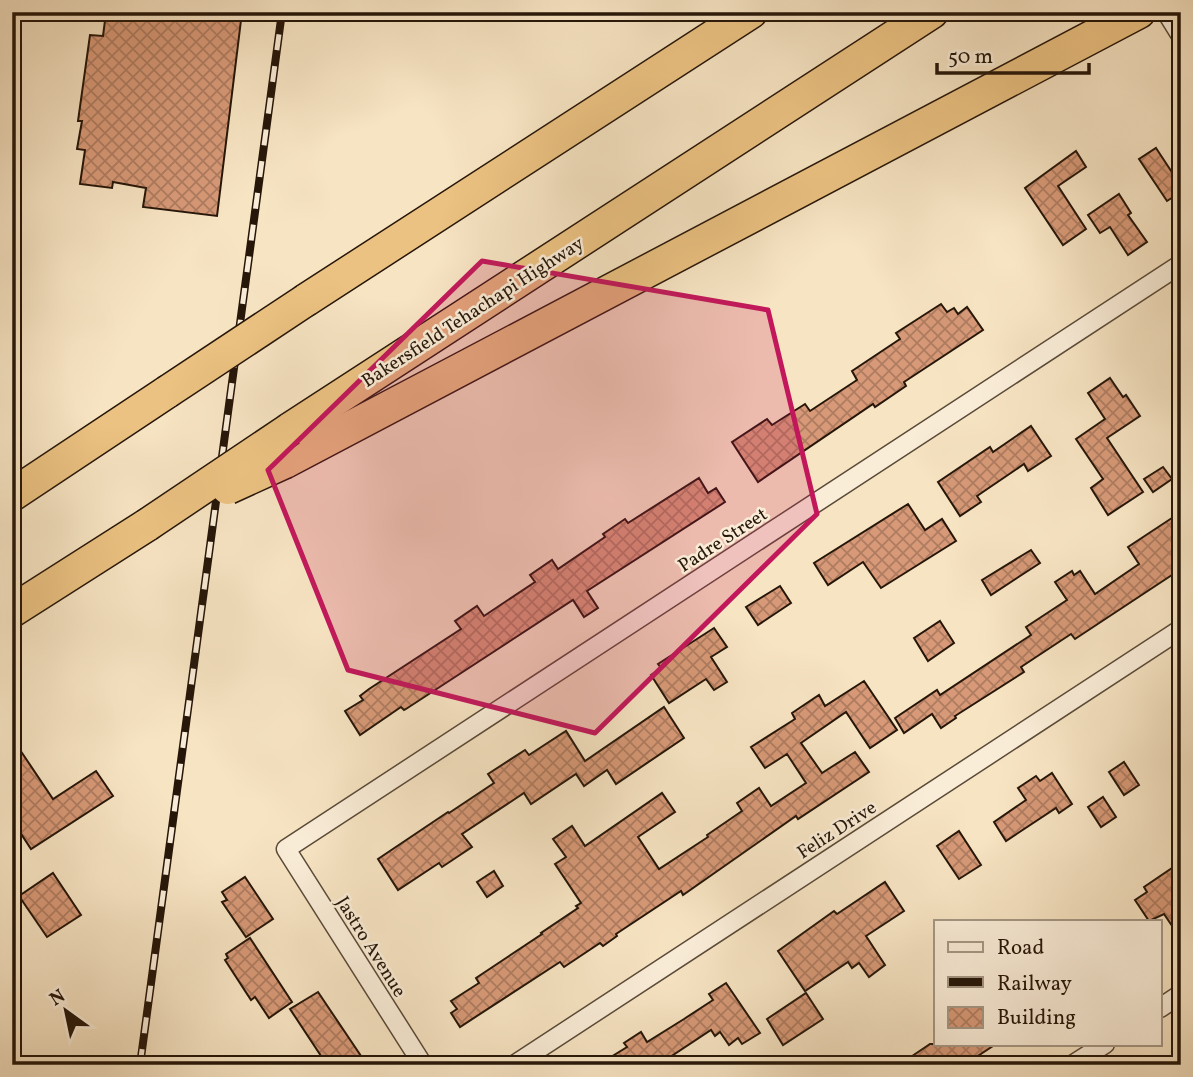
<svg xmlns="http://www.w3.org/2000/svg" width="1193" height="1077" font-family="Vollkorn,serif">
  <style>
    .building { fill: url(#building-cross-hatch); stroke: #261609; stroke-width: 2 }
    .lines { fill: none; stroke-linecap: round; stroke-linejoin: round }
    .minor-casing { stroke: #5a4a38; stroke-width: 21 }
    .tertiary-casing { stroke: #5a4a38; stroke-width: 24 }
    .motorway-casing { stroke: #261609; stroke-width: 35 }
    .minor { stroke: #faedd8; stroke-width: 18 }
    .tertiary { stroke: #faedd8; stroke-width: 21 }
    .motorway { stroke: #ecc282; stroke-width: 32 }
    .rail-casing { stroke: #261609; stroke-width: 8 }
    .rail { stroke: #faedd8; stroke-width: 5; stroke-dasharray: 16; stroke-linecap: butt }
    .motorway-bridge-casing { stroke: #261609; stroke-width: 35; stroke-linecap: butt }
    .motorway-bridge { stroke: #ecc282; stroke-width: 32 }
    .marked { fill: #c2185b; fill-opacity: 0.2; stroke: #c2185b; stroke-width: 5; stroke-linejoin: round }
    .labels { text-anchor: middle; stroke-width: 5; stroke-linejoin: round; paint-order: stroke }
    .street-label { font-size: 19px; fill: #261609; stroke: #faedd8 }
  </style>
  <defs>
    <pattern id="building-cross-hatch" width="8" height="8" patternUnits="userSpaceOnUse" patternTransform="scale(1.75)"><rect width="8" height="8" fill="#d79977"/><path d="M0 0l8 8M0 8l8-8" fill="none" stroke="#ae7c60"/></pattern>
  </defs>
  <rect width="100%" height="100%" fill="#f7e4c3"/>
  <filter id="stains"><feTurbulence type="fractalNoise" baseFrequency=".00286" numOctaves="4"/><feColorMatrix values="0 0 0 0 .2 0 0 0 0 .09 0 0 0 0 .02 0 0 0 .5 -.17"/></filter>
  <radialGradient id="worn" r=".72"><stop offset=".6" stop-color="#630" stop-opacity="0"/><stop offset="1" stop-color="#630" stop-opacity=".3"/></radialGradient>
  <g class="building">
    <polygon points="165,12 242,12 217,216 143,207 146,188 113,182 112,188 80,184 85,150 77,149 82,121 78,121 90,35 103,36 106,13 141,21"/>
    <polygon points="1156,148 1181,186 1181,192 1167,201 1139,159"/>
    <polygon points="1076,151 1086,167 1058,186 1086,229 1063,245 1025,188"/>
    <polygon points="1119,194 1131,213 1128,215 1147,242 1128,255 1110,227 1100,233 1088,215"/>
    <polygon points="941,304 947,312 954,308 958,314 967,307 983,330 904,382 906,386 875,407 873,404 758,482 732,442 767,419 772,425 805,404 810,411 857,380 852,371 900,339 896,333"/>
    <polygon points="1110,378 1123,397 1126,395 1140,416 1107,438 1143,492 1108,515 1091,488 1103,479 1076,439 1105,419 1088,393"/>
    <polygon points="1031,426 1051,456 1028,471 1024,464 977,496 981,502 960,516 938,482 990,447 993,452"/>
    <polygon points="1163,467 1172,479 1153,492 1144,479"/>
    <polygon points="699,478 708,493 716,488 725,502 587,591 598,608 584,617 573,600 406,709 404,710 401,707 360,735 345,711 363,700 360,696 369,689 461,629 455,621 477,606 484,616 535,582 530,575 552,560 558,569 605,537 603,534 625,519 628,523"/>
    <polygon points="908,504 925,530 942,519 956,541 881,588 863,562 828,585 814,563"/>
    <polygon points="1181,512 1181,569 1075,639 1071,634 1021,667 1024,672 955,716 956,718 941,728 932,714 904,733 895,718 937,690 940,695 1031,635 1026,627 1067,600 1055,582 1072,571 1074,575 1080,571 1095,594 1139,564 1128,547"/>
    <polygon points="1031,550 1040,563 991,595 982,580"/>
    <polygon points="780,586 791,603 758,625 746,607"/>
    <polygon points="940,621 954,643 928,661 914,638"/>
    <polygon points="714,628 727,647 711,657 727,682 714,690 706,679 669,703 651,675 661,668 658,664"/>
    <polygon points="864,681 897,730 870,748 846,712 801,743 822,773 855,752 869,772 798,819 796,816 683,895 681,891 616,934 617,936 603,946 600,943 564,967 560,962 460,1027 451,1013 457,1009 451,1001 479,983 476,978 542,934 541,933 578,908 576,906 581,903 555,864 566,857 553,839 572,826 585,846 662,793 675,812 638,837 659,869 708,837 707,835 742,811 737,803 759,788 771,806 806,783 787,754 765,768 751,747 795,719 792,713 819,695 825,706"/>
    <polygon points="664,707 684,738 616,784 607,770 584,786 576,774 531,804 524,793 462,834 472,847 442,867 439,863 398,890 378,859 448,812 449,813 494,783 488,774 525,750 529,755 566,731 585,761"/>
    <polygon points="12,738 53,799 96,771 113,796 31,849 12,820"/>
    <polygon points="1124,762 1139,785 1124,795 1109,772"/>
    <polygon points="1052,773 1072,804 1059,813 1056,808 1006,841 994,822 1026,800 1018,788 1036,776 1040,781"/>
    <polygon points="1103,797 1116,817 1101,827 1088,807"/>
    <polygon points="959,831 981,865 959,879 937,846"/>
    <polygon points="1181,862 1181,939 1164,914 1149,921 1135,900 1147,892 1144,887"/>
    <polygon points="494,871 503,886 487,897 477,882"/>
    <polygon points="53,873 81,915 47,937 19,896"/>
    <polygon points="245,877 273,919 246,937 222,902 227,900 222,892"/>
    <polygon points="885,882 904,911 866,936 885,965 869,977 859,963 852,968 848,962 805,991 778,951 834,911 837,914"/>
    <polygon points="250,938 292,1002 269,1018 255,997 251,1000 225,960 228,958 226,954"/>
    <polygon points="726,983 760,1033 742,1044 738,1038 729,1045 720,1032 715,1036 711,1030 658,1065 598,1065 627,1047 624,1043 641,1032 647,1042 684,1019 713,1000 709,994"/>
    <polygon points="318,992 361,1056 347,1065 327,1065 290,1009"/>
    <polygon points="806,993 823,1019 783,1045 767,1019"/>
    <polygon points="930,1044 996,1044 964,1065 899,1065"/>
  </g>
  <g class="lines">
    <defs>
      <g id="minor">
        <polyline points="1160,1008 1181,994"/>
        <polyline points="423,1065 286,849 1181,264"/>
        <polyline points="514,1065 1181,629"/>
        <polyline points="1072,1065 1105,1044"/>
      </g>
      <polyline id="tertiary" points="1168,12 1181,33"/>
      <g id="motorway">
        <polyline points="306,300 751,12"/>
        <polyline points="290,429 932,12"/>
        <polyline points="285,462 1139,12"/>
        <polyline points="12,495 167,392"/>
        <polyline points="12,611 147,525"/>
      </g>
    </defs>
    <use href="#minor" class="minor-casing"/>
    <use href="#tertiary" class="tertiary-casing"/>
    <use href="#motorway" class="motorway-casing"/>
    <use href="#minor" class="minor"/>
    <use href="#tertiary" class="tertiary"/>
    <use href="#motorway" class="motorway"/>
    <defs>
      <polyline id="rail" points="140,1065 282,12"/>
    </defs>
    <use href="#rail" class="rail-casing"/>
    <use href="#rail" class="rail"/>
    <defs>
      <g id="motorway-bridge">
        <polyline points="167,392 306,300"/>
        <polyline points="228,488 285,462"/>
        <polyline points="147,525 290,429"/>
      </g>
    </defs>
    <use href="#motorway-bridge" class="motorway-bridge-casing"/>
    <use href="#motorway-bridge" class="motorway-bridge"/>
  </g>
  <path class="marked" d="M482,261L768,310L817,514L595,733L348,670L268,470Z"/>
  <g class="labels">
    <g class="street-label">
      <text transform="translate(472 311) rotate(-33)" y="7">Bakersfield Tehachapi Highway</text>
      <text transform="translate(722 539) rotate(-33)" y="7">Padre Street</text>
      <text transform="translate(836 829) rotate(-33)" y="7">Feliz Drive</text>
      <text transform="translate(372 946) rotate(58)" y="7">Jastro Avenue</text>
    </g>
  </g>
  <rect width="1193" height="1077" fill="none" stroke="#f7e4c3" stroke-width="42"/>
  <rect x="14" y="14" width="1165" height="1049" fill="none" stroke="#261609" stroke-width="3.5"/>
  <rect x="21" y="21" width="1151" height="1035" fill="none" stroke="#261609" stroke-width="2"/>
  <rect x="934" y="920" width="228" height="126" fill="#faedd8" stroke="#a59785" stroke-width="2"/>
  <rect x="948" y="942" width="35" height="10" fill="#faedd8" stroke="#a59785" stroke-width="2"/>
  <text x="997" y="954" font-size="21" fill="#261609">Road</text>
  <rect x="948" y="977" width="35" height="10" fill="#261609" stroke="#a59785" stroke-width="2"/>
  <text x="997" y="990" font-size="21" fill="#261609">Railway</text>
  <rect x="948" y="1007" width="35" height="21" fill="url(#building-cross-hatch)" stroke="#a59785" stroke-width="2"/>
  <text x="997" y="1024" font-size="21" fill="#261609">Building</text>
  <g transform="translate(66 1011) rotate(327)" stroke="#faedd8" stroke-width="5" paint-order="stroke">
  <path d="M0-5L12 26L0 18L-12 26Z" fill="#261609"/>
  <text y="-10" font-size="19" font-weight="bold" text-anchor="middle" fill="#261609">N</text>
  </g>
  <path d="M937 63v10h152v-10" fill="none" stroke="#261609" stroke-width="3.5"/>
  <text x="948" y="63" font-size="21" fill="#261609" stroke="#faedd8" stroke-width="5" paint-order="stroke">50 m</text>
  <rect width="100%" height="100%" filter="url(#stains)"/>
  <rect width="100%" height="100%" fill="url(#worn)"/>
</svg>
